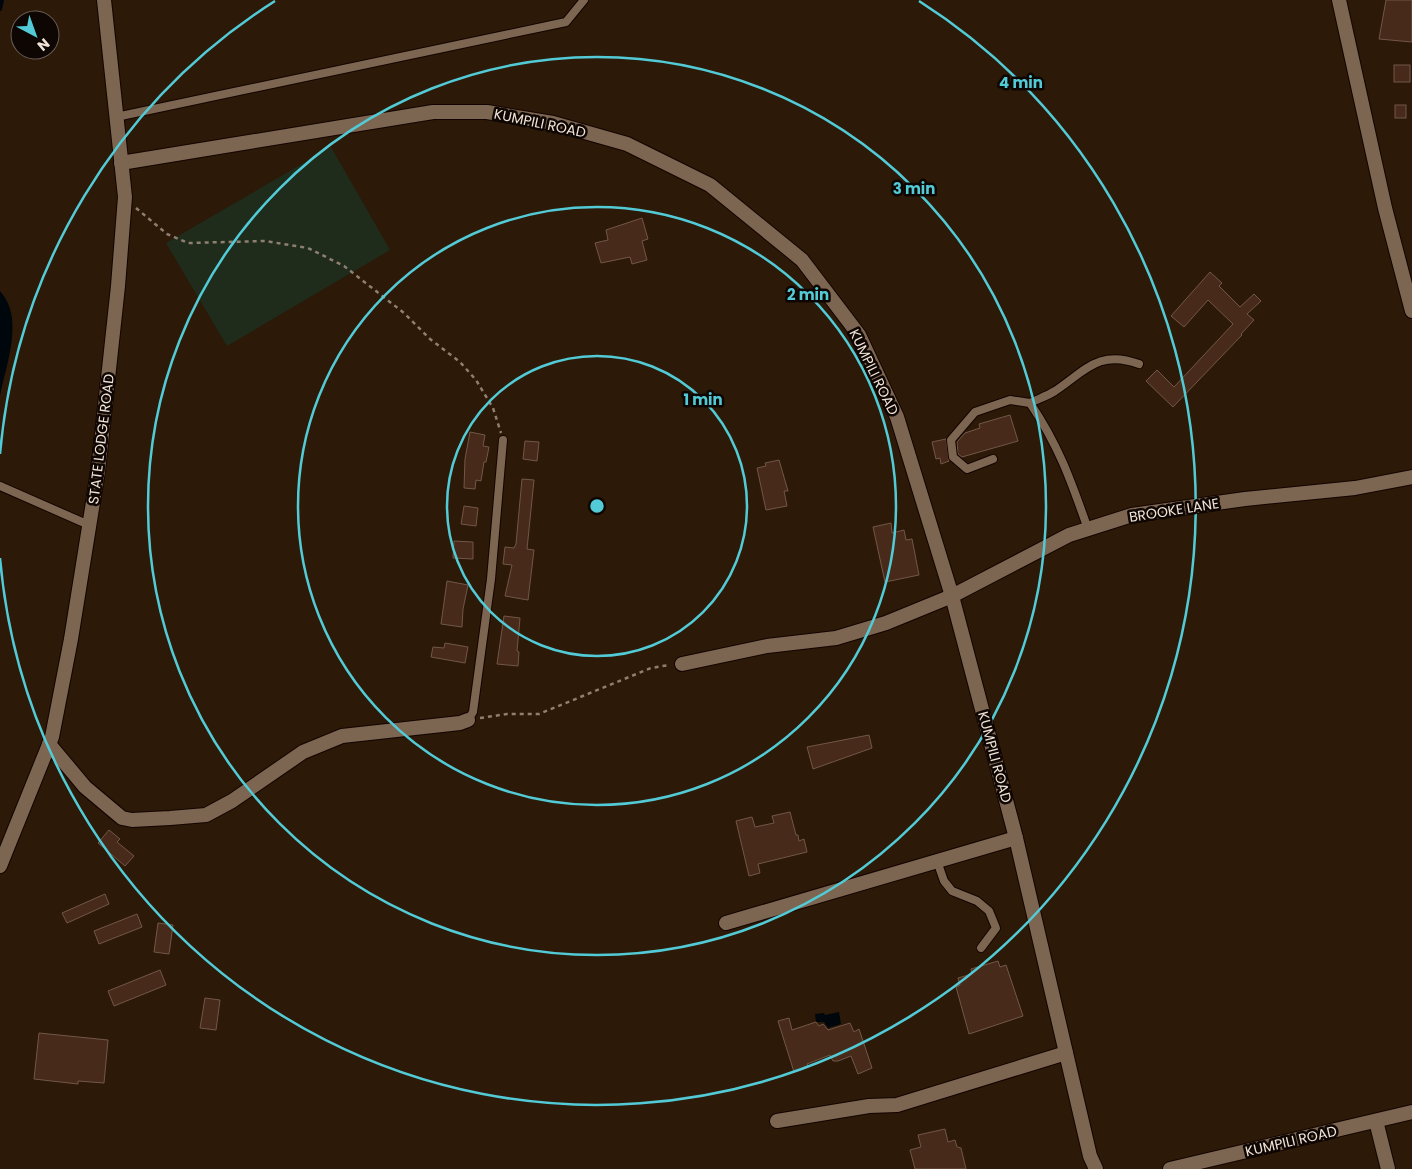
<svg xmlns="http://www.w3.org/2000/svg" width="1412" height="1169" font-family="Poppins,sans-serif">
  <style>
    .green { fill: #1f2c1c }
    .water { fill: #00070c }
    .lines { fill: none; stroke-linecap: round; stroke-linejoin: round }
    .stream { stroke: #00070c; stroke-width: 4 }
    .building { fill: #472a19; stroke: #725749 }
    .service-casing { stroke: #140400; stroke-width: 10 }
    .minor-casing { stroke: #140400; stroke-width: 16 }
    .tertiary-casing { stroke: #140400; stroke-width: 16 }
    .path { stroke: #8f7f71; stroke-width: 2.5; stroke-dasharray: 4 4; stroke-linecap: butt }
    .service { stroke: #7c6551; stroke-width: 8 }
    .minor { stroke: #7c6551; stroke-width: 14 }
    .tertiary { stroke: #7c6551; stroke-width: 14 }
    .ring { fill: none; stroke: #52cbd7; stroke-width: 2.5 }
    .labels { text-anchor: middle; stroke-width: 5; stroke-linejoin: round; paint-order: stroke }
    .street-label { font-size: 14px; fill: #f1e3d8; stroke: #0e0602 }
    .centre { fill: #52cbd7; stroke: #0e0602; stroke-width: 2.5 }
    .ring-label { font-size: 15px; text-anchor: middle; font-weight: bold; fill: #52cbd7; stroke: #0e0602; stroke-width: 5; stroke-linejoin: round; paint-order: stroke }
  </style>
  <rect width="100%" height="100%" fill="#2c1907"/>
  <polygon class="green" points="331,147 390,250 227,346 166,243"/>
  <g class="water">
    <path d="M0,291C25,318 6,364 0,396Z"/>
    <polygon points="839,1012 841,1024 828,1028 824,1022 816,1022 815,1014 824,1013 825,1015"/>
  </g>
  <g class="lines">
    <polyline class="stream" points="0,9 2,0"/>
  </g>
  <g class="building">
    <polygon points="1386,0 1412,0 1412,42 1379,39"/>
    <rect x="1394" y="65" width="16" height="17"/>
    <rect x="1395" y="105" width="11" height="13"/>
    <polygon points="642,218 648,239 642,241 647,260 632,264 630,257 601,263 595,243 608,240 606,230"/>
    <polygon points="1210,272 1222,283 1219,286 1240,307 1254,294 1261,301 1247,314 1254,320 1241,334 1242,335 1173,407 1146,381 1157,370 1174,387 1233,324 1208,300 1184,327 1171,316"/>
    <polygon points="1010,415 1018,441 962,457 958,454 957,442 965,433 980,428 979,424"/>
    <polygon points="470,432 485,435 483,446 489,447 486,462 484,462 481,481 476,480 475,489 464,488 465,459"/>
    <polygon points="946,439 949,461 941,464 940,458 936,459 932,442"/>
    <polygon points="525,441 539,442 537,461 523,459"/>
    <polygon points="779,460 788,491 784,491 787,506 766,510 757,468 766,466 765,463"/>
    <polygon points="522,479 534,480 527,549 534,550 528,600 505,596 512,565 503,564 505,547 514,548 516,544"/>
    <polygon points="464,506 478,508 476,526 461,524"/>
    <polygon points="891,523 892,533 904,530 906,540 912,539 919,575 885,582 873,527"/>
    <polygon points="454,541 473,542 473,559 453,558"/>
    <polygon points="447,581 468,585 463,609 462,627 441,624"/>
    <polygon points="504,616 520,618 517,651 519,652 518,666 497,664"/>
    <polygon points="445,643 468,647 465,663 431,657 433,647 444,648"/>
    <polygon points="869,735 872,748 813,769 807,747"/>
    <polygon points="790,812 796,835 798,835 799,841 804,839 807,852 758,864 760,873 749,876 736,821 752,817 755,827 774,823 772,816"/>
    <polygon points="109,830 120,839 117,842 134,856 125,866 98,843"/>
    <polygon points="105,894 109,904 67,923 62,913"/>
    <polygon points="137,914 142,927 99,944 94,931"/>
    <polygon points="158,923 173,925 169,954 154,952"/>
    <polygon points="998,961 1000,967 1006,965 1023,1016 969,1034 956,987 960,985 958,978 972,974 971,969"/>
    <polygon points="160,970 166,985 114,1006 108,991"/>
    <polygon points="205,998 220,1000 216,1030 200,1028"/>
    <polygon points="789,1018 792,1030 816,1022 819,1026 823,1024 828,1030 850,1023 854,1032 859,1029 872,1068 858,1074 851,1056 838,1061 833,1061 830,1055 807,1064 809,1067 794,1072 778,1021"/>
    <polygon points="39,1033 108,1040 104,1083 78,1081 78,1084 34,1079"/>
    <polygon points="945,1129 948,1142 955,1140 957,1147 961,1148 966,1169 915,1169 910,1150 921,1147 918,1135"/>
  </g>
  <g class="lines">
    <defs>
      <g id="service">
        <polyline points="116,117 566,22 584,0"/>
        <path d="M1030,403C1038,399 1047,396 1055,391C1085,371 1099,349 1139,364"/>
        <path d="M993,459L967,469L953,457L951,440L975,412L1010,400L1030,403C1059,446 1071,481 1088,529"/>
        <polyline points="0,486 89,525"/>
        <polyline points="468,720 473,712 491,579 503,440"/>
        <polyline points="937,861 944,881 952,891 977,901 989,911 996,928 981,948"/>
      </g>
      <g id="minor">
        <polyline points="1339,0 1385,208 1412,311"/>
        <polyline points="121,163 433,112 487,112 553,123 627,144 710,185 802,260 859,335 897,417 952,596 1016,838 1090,1156 1096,1169"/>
        <polyline points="682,664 767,646 836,638 886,623 952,596 1069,535 1132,515 1245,499 1355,488 1412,477"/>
        <polyline points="49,744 85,787 122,818 132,820 170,818 206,815 232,801 303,752 342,736 460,723 468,720"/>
        <polyline points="726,923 1016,838"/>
        <polyline points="777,1121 869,1106 897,1105 1066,1053"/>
        <polyline points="1376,1121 1388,1169"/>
        <polyline points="1170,1169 1412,1112"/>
      </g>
      <polyline id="tertiary" points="0,866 52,737 71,639 98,471 118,286 125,197 104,0"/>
    </defs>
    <use href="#service" class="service-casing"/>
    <use href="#minor" class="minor-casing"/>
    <use href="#tertiary" class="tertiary-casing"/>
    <g class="path">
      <polyline points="136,208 167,234 188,243 265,241 308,248 344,266 404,313 430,339 460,362 476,380 493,408 501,433"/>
      <polyline points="480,718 507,714 539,714 651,668 669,665"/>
    </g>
    <use href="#service" class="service"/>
    <use href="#minor" class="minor"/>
    <use href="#tertiary" class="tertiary"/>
  </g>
  <g class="ring">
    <circle cx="597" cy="506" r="150"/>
    <circle cx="597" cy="506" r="299"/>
    <circle cx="597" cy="506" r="449"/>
    <path d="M0 454A599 599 0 0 1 275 1M919 1A599 599 0 1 1 0 558"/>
  </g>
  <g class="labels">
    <g class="street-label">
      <text transform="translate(540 123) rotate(12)" y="5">KUMPILI ROAD</text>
      <text transform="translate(874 372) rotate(64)" y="5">KUMPILI ROAD</text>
      <text transform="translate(101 439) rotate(-83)" y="5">STATE LODGE ROAD</text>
      <text transform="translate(1174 510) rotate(-9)" y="5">BROOKE LANE</text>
      <text transform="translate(995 757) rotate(75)" y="5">KUMPILI ROAD</text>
      <text transform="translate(1291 1141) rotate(-13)" y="5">KUMPILI ROAD</text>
    </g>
  </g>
  <circle cx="597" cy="506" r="8" class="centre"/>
  <g class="ring-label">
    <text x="1021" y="88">4 min</text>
    <text x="914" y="194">3 min</text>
    <text x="808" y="300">2 min</text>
    <text x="703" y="405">1 min</text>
  </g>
  <g transform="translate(35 35) rotate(139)"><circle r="24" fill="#0e0602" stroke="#695e58"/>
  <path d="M0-4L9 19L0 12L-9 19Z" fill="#52cbd7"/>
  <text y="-8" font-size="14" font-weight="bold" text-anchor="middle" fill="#f1e3d8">N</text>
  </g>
</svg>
